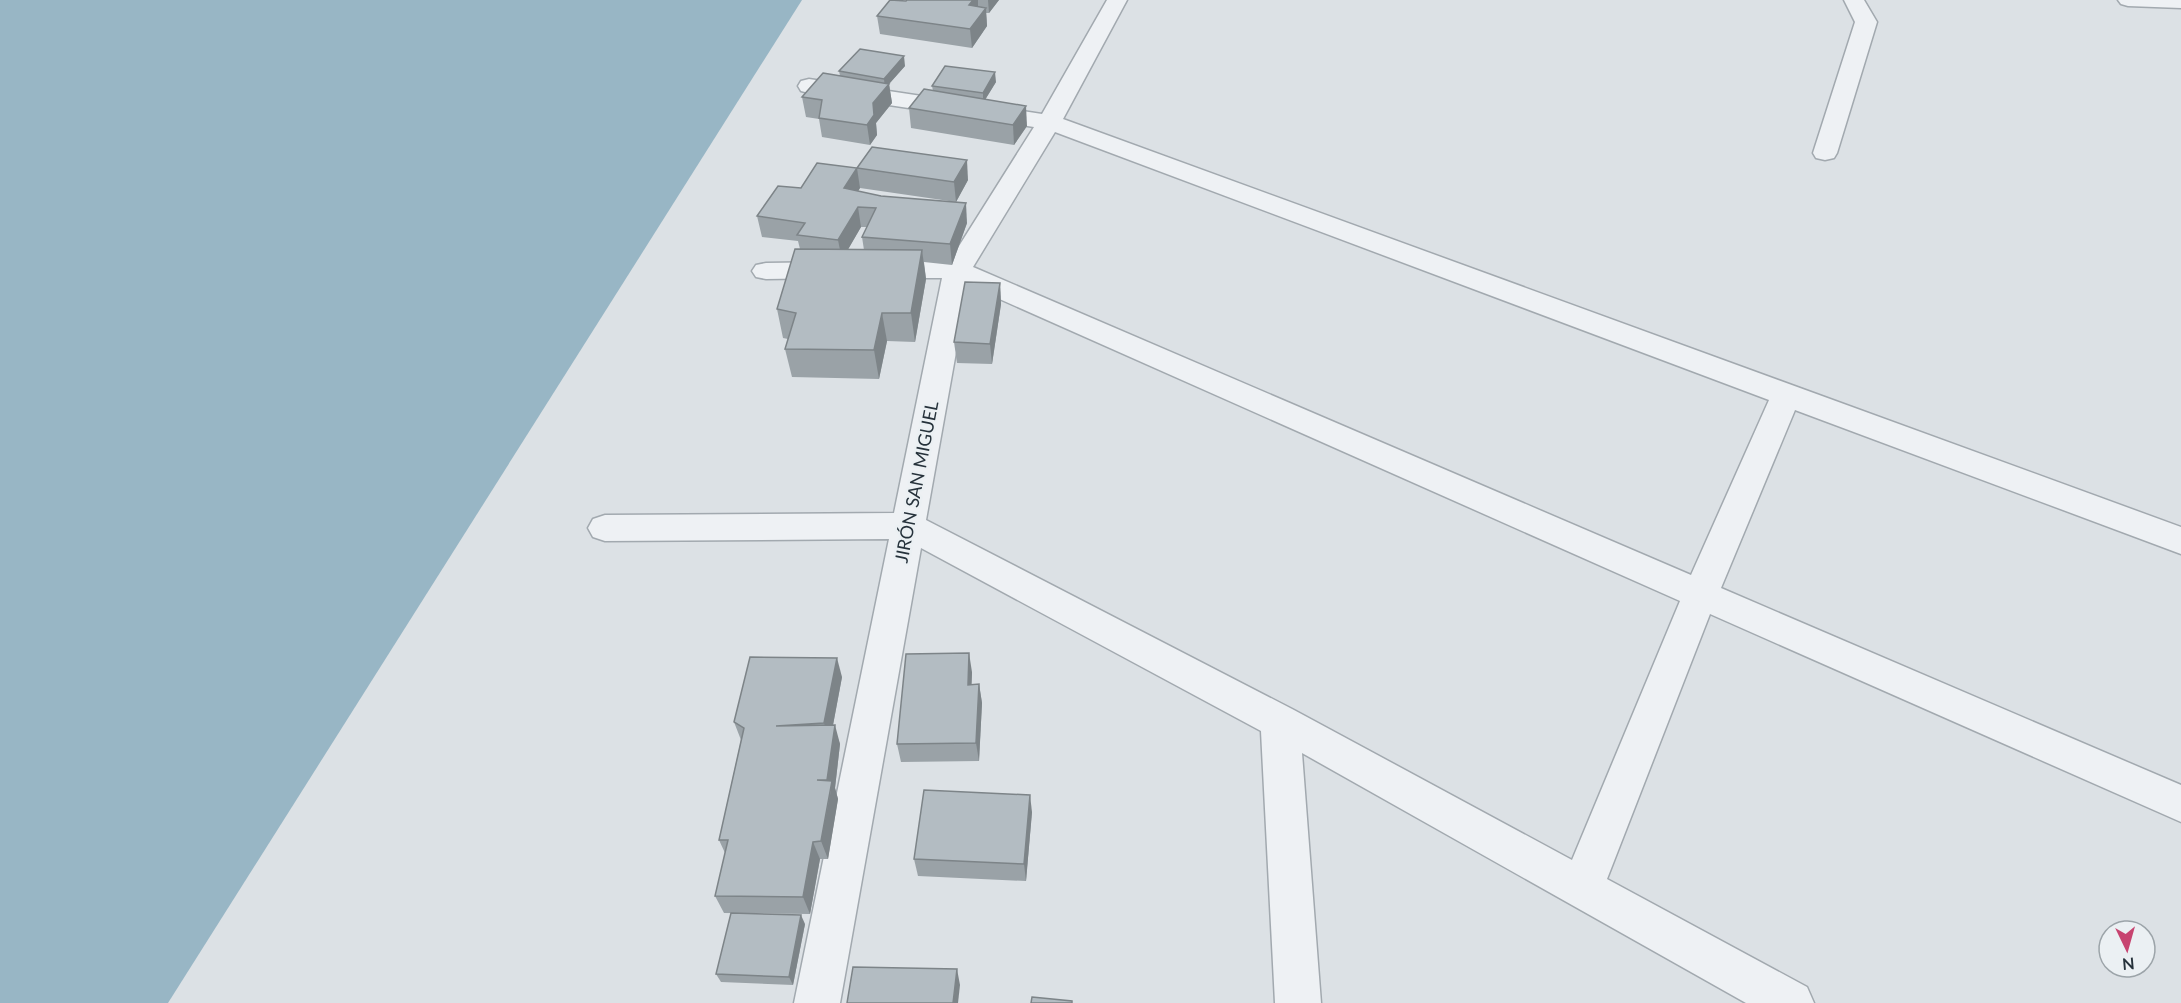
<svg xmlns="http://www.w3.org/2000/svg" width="2181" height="1003" font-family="Lato,sans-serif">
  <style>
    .water { fill: #98b6c5 }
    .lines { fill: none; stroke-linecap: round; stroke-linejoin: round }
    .minor-casing { stroke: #a2a9af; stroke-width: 3 }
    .minor { fill: #eef1f4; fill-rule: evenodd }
    .wall { fill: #9aa2a7; fill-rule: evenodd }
    .shaded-wall { fill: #7d8488 }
    .building { fill: #b3bcc2; stroke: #7d8488; stroke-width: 1.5 }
    .labels { text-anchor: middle; stroke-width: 5; stroke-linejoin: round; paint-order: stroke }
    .street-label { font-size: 18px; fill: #26323b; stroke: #ebf0f3 }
  </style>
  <rect width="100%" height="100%" fill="#dce1e5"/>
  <polygon class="water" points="0,0 802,0 168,1003 0,1003"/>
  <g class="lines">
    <defs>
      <g id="minor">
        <path d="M1107,0H1127L1063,119L2181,527V554L1795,410L1721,588L2181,785V822L1710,614L1607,879L1807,987L1814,1003H1746L1302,753L1321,1003H1275L1261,731L921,548L840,1003H794L889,539L605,541L593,537L588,528L593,519L605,515L894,513L942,278H881L871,276L867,270L871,264L881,262H949L1034,127L809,93L801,91L798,86L801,81L809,79L1042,114ZM1055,132L1769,400L1691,575L973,267ZM968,285L1680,601L1572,860L1294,710L926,520Z"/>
        <polygon points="1844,0 1864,0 1877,22 1837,153 1834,158 1825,160 1816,158 1813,153 1855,22"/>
        <polygon points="2118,0 2181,0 2181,8 2128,6 2121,4"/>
        <polygon points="833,262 843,264 847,270 843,276 833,278 766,279 756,277 752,271 756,265 766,263"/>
      </g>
    </defs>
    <use href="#minor" class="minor-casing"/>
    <use href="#minor" class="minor"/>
  </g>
  <g class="wall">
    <polygon points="907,0 999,0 989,13 986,13 987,26 972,48 880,34 877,16"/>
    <polygon points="905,66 889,84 892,103 876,123 877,135 870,145 822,137 819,119 806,117 802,97 840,76 839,71"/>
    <polygon points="996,82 985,100 1027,126 1014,145 911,128 909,108 933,91 932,86"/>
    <path d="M857,168L968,180L956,202L860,188L858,191L967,223L952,265L924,262L926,279L915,342L887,341L879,379L792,377L785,349L788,339L783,338L777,309L800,249L798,241L762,237L757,216L801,188ZM861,227H867L862,237L864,250L848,249Z"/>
    <polygon points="1000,283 1001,304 992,364 957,363 954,342"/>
    <polygon points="972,672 971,685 979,684 982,703 979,761 901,762 897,744"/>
    <polygon points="842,677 833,725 840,744 835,788 838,799 828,859 820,859 810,914 724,913 715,896 725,853 719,840 741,740 734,722"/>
    <polygon points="1032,812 1026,881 918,876 914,859"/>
    <polygon points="805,924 793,985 721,982 716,974"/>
  </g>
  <g class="shaded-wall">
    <polygon points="973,0 978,0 978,13 969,5"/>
    <polygon points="988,0 999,0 989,13"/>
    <polygon points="986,8 987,26 972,48 970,29"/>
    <polygon points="904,56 905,66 889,84 892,103 876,123 877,135 870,145 867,125 873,103 885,89 884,79"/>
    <polygon points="995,72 996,82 983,103 983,93"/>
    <polygon points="1026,106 1027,126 1014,145 1013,125"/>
    <polygon points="967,160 968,180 956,202 954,182"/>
    <polygon points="857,168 860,188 848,208 844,188"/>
    <polygon points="966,203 967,223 952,265 950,244"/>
    <polygon points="858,207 861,227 842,260 838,240"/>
    <polygon points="922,250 926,279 915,342 911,313"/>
    <polygon points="1000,283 1001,304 992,364 990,344"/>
    <polygon points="882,313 887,341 879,379 874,350"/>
    <polygon points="969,653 972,672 971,704 968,685"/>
    <polygon points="837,658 842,677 830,741 824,723"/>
    <polygon points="979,684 982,703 979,761 976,743"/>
    <polygon points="835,725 840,744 835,788 838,799 828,859 821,841 831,790 827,780"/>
    <polygon points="1030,795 1032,812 1026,881 1024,864"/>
    <polygon points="813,842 820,859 810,914 803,897"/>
    <polygon points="801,915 805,924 793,985 789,977"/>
    <polygon points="957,969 960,985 958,1003 953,1003"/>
  </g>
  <g class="building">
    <polygon points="890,0 906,1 907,0 973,0 969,5 986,8 970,29 877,16"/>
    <polygon points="860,49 904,56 884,79 839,71"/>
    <polygon points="945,66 995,72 983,93 932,86"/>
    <polygon points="823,73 889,84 873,103 874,115 867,125 819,118 822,100 802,97"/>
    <polygon points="924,89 1026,106 1013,125 909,108"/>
    <polygon points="872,147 967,160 954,182 857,168"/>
    <polygon points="817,163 857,168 844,188 881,196 966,203 950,244 862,237 876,208 858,207 838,240 797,235 805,223 757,216 778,186 801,188"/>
    <polygon points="795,249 922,250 911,313 882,313 874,350 785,349 796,313 777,309"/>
    <polygon points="965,282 1000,283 990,344 954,342"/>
    <polygon points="969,653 968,685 979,684 976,743 897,744 906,654"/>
    <polygon points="750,657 837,658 824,723 776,726 835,725 827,780 817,780 832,781 821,841 813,842 803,897 715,896 728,840 719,840 744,728 734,722"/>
    <polygon points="924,790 1030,795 1024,864 914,859"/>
    <polygon points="731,913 801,915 789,977 716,974"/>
    <polygon points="853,967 957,969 953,1003 847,1003"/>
    <polygon points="1032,997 1072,1001 1072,1003 1031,1003"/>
  </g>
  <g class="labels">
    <g class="street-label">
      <text transform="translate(917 482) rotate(-79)" y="6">JIRÓN SAN MIGUEL</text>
    </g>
  </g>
  <g transform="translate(2127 949) rotate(175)"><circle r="28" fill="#ebf0f3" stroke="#9ca4a9" stroke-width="1.5"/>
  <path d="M0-4.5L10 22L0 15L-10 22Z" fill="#c74470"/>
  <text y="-9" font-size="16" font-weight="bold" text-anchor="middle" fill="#26323b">N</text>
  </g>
</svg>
